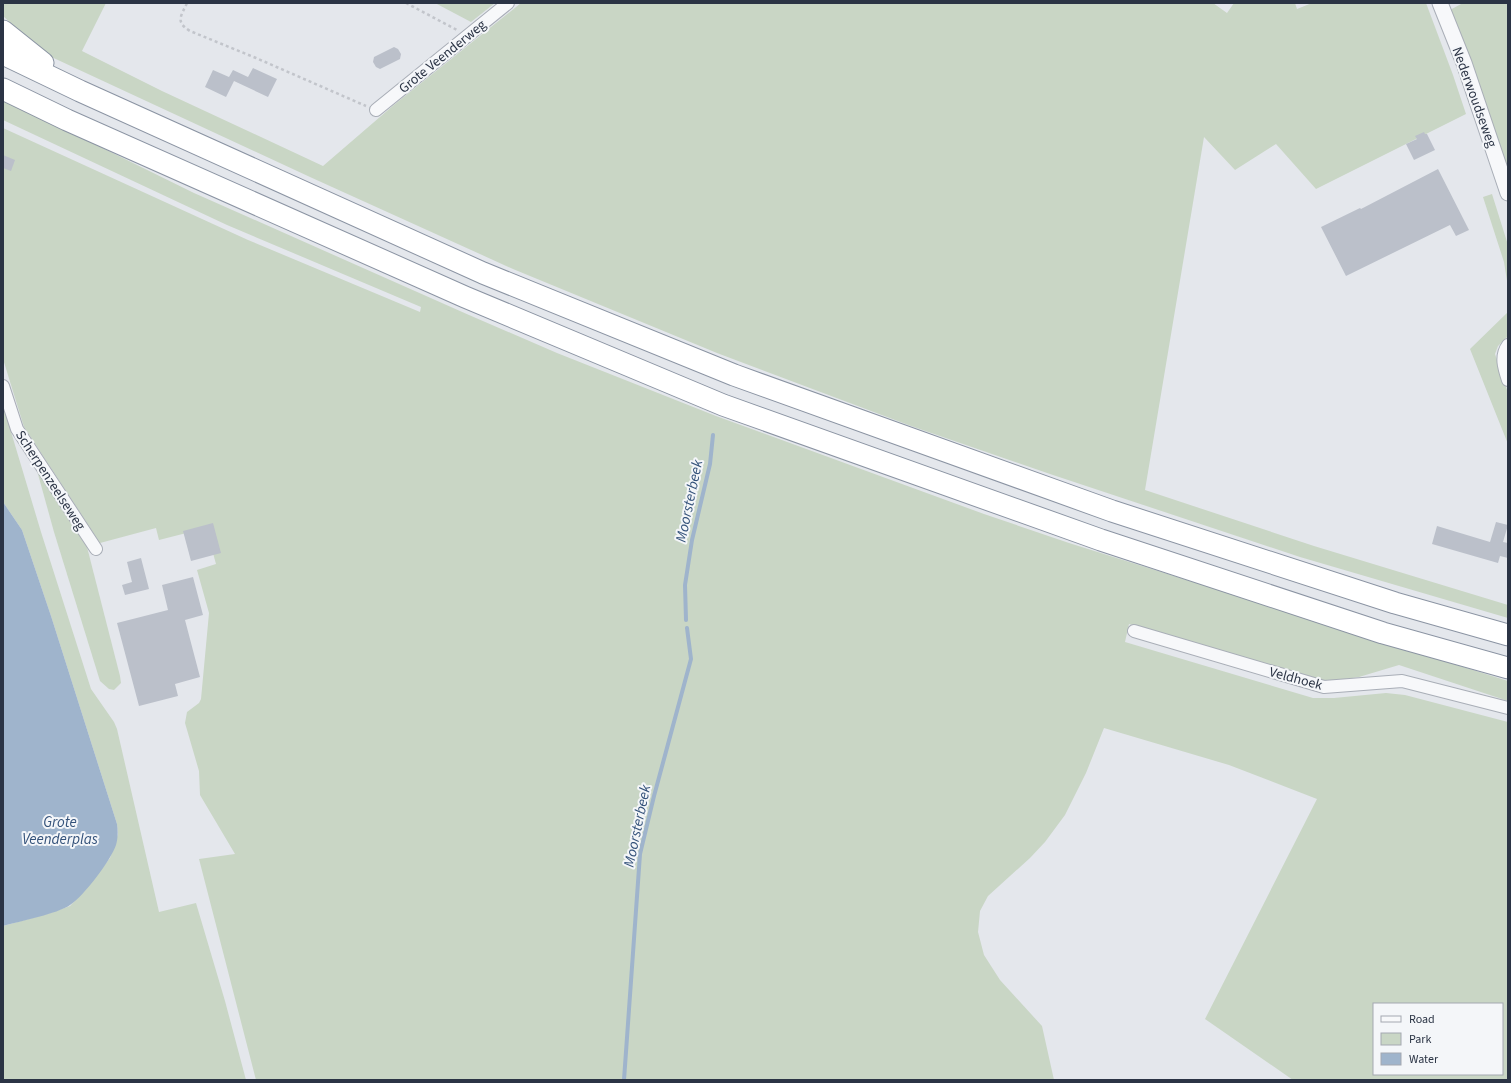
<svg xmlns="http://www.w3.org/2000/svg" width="1511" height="1083" font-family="'Source Sans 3',sans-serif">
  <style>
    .green { fill: #c9d6c5; fill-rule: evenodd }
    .water { fill: #9fb4cc }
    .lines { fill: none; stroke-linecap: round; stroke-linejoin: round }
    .stream { stroke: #9fb4cc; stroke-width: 4 }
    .building { fill: #bbc0ca }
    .minor-casing { stroke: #a9aeb7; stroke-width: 14 }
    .tertiary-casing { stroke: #a9aeb7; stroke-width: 17 }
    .motorway-casing { stroke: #8b94a3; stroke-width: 23 }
    .path { stroke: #c2c5cb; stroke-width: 2.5; stroke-dasharray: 3 3; stroke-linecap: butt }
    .minor { stroke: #f7f8fa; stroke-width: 12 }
    .tertiary { stroke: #f7f8fa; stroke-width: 15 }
    .motorway { stroke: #fff; stroke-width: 21 }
    .labels { text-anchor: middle; stroke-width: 4; stroke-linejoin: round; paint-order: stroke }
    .street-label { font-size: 14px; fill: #2b3445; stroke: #f4f6f9 }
    .water-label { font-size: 15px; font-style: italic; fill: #34527a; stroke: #f4f6f9 }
  </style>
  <rect width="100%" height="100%" fill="#e4e7ec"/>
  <g class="green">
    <polygon points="3,3 106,3 82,51 162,91 323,166 395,104 521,3 1213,3 1227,13 1234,3 1295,3 1297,9 1312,3 1426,3 1453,75 1466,114 1316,189 1276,144 1235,170 1204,137 1145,490 1314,546 1508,605 1508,618 1300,557 1050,474 911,426 717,353 513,269 310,177 45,54 3,16"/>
    <polygon points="435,3 495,3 471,22"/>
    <polygon points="1463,3 1508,3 1508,180 1450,10"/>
    <path d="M3,99L194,193L469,315L557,353L716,416L984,514L1069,543L1508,681V701L1399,665L1359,677L1331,681L1309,680L1129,624L1125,642L1313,698H1334L1386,693L1405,695L1508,722V1080H1293L1205,1019L1317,799L1229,765L1104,728L1086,773L1065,815L1045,842L1030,858L988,896L980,911L978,932L984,955L1000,980L1042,1026L1054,1080H256L199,859L235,854L200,795L199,771L185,723L187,712L199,703L201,699L209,613L197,570L216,564L206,528L159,540L156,528L100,543L24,427L3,359V128L248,240L420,312L421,307L227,225L3,120ZM1374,1004H1502V1074H1374Z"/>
    <polygon points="1492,194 1508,245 1508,287 1504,262 1483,197"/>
    <polygon points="1508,312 1508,336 1498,346 1495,354 1508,393 1508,444 1470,349"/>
    <polygon points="3,405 41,532 91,689 114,722 117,729 159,912 196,903 225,1001 246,1080 3,1080 3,926 50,913 70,906 83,892 110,858 118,834 117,824 51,616 22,530 3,502"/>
    <polygon points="36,467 87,547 120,676 121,683 114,690 109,689 100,681 54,532"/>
  </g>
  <path class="water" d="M3,502L22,530L51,616L117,824C118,831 118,838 116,845C111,860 84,896 70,905C57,914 20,921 3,926Z"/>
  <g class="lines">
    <g class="stream">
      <polyline points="686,620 685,585 692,540 710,464 713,435"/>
      <polyline points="624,1080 640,854 654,796 691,659 687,628"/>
    </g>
  </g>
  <g class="building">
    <polygon points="394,47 398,49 401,54 400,59 380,69 376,67 373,62 374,57"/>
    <polygon points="253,68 277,79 268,97 234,81 226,97 205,87 213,70 229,77 233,70 248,77"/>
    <polygon points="1424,132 1425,134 1427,134 1435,150 1414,160 1406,144 1417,139 1415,136"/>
    <polygon points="3,155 15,160 11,171 3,168"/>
    <polygon points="1438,169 1469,230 1456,236 1450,225 1346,276 1321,227 1360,208 1361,209"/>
    <polygon points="1496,522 1508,525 1503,542 1508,543 1508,558 1500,556 1498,563 1432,544 1437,526 1490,542"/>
    <polygon points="213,523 221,553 191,561 183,531"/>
    <polygon points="141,558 149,589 125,595 122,585 132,582 127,562"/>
    <polygon points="193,577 203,615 185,620 200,677 175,684 178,696 139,706 117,623 168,610 162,585"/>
  </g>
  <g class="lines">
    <defs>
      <g id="minor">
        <polyline points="376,110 508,3"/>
        <path d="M1508,345C1500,356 1504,368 1508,380"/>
        <polyline points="3,386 17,429 96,549"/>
        <polyline points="1134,631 1324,687 1402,681 1508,708"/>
      </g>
      <polyline id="tertiary" points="1440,3 1464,63 1508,193"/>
      <g id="motorway">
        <polyline points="3,31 43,63"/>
        <polyline points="3,54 80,91 483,273 734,375 1112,511 1395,603 1508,635"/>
        <polyline points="3,89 67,120 465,297 723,405 1101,540 1383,633 1508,668"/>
      </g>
    </defs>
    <use href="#minor" class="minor-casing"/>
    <use href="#tertiary" class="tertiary-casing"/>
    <use href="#motorway" class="motorway-casing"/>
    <g class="path">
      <path d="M187,3C181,16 175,22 190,31L256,58L366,106"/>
      <polyline points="406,3 457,30"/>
    </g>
    <use href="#minor" class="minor"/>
    <use href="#tertiary" class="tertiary"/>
    <use href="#motorway" class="motorway"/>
  </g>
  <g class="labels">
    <g class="street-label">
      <text transform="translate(442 56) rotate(-39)" y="5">Grote Veenderweg</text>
      <text transform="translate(1475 97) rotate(70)" y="5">Nederwoudseweg</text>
      <text transform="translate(51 480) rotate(57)" y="5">Scherpenzeelseweg</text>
      <text transform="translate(1296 678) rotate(15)" y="5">Veldhoek</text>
    </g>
    <g class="water-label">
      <text transform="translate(689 501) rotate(-78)" y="5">Moorsterbeek</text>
      <text x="60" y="827">Grote<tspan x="60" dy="17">Veenderplas</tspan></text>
      <text transform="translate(637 826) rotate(-78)" y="5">Moorsterbeek</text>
    </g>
  </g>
  <rect width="1511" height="1083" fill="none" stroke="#2b3445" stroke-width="8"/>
  <rect x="1373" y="1003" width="130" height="72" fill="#f4f6f9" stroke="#a4a8b1"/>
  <rect x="1381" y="1016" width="20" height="6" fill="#f7f8fa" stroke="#a4a8b1"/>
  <text x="1409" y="1023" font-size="12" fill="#2b3445">Road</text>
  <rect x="1381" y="1033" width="20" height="12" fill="#c9d6c5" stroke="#a4a8b1"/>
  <text x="1409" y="1043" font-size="12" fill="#2b3445">Park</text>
  <rect x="1381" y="1053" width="20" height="12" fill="#9fb4cc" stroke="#a4a8b1"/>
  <text x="1409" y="1063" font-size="12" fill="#2b3445">Water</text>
</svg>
